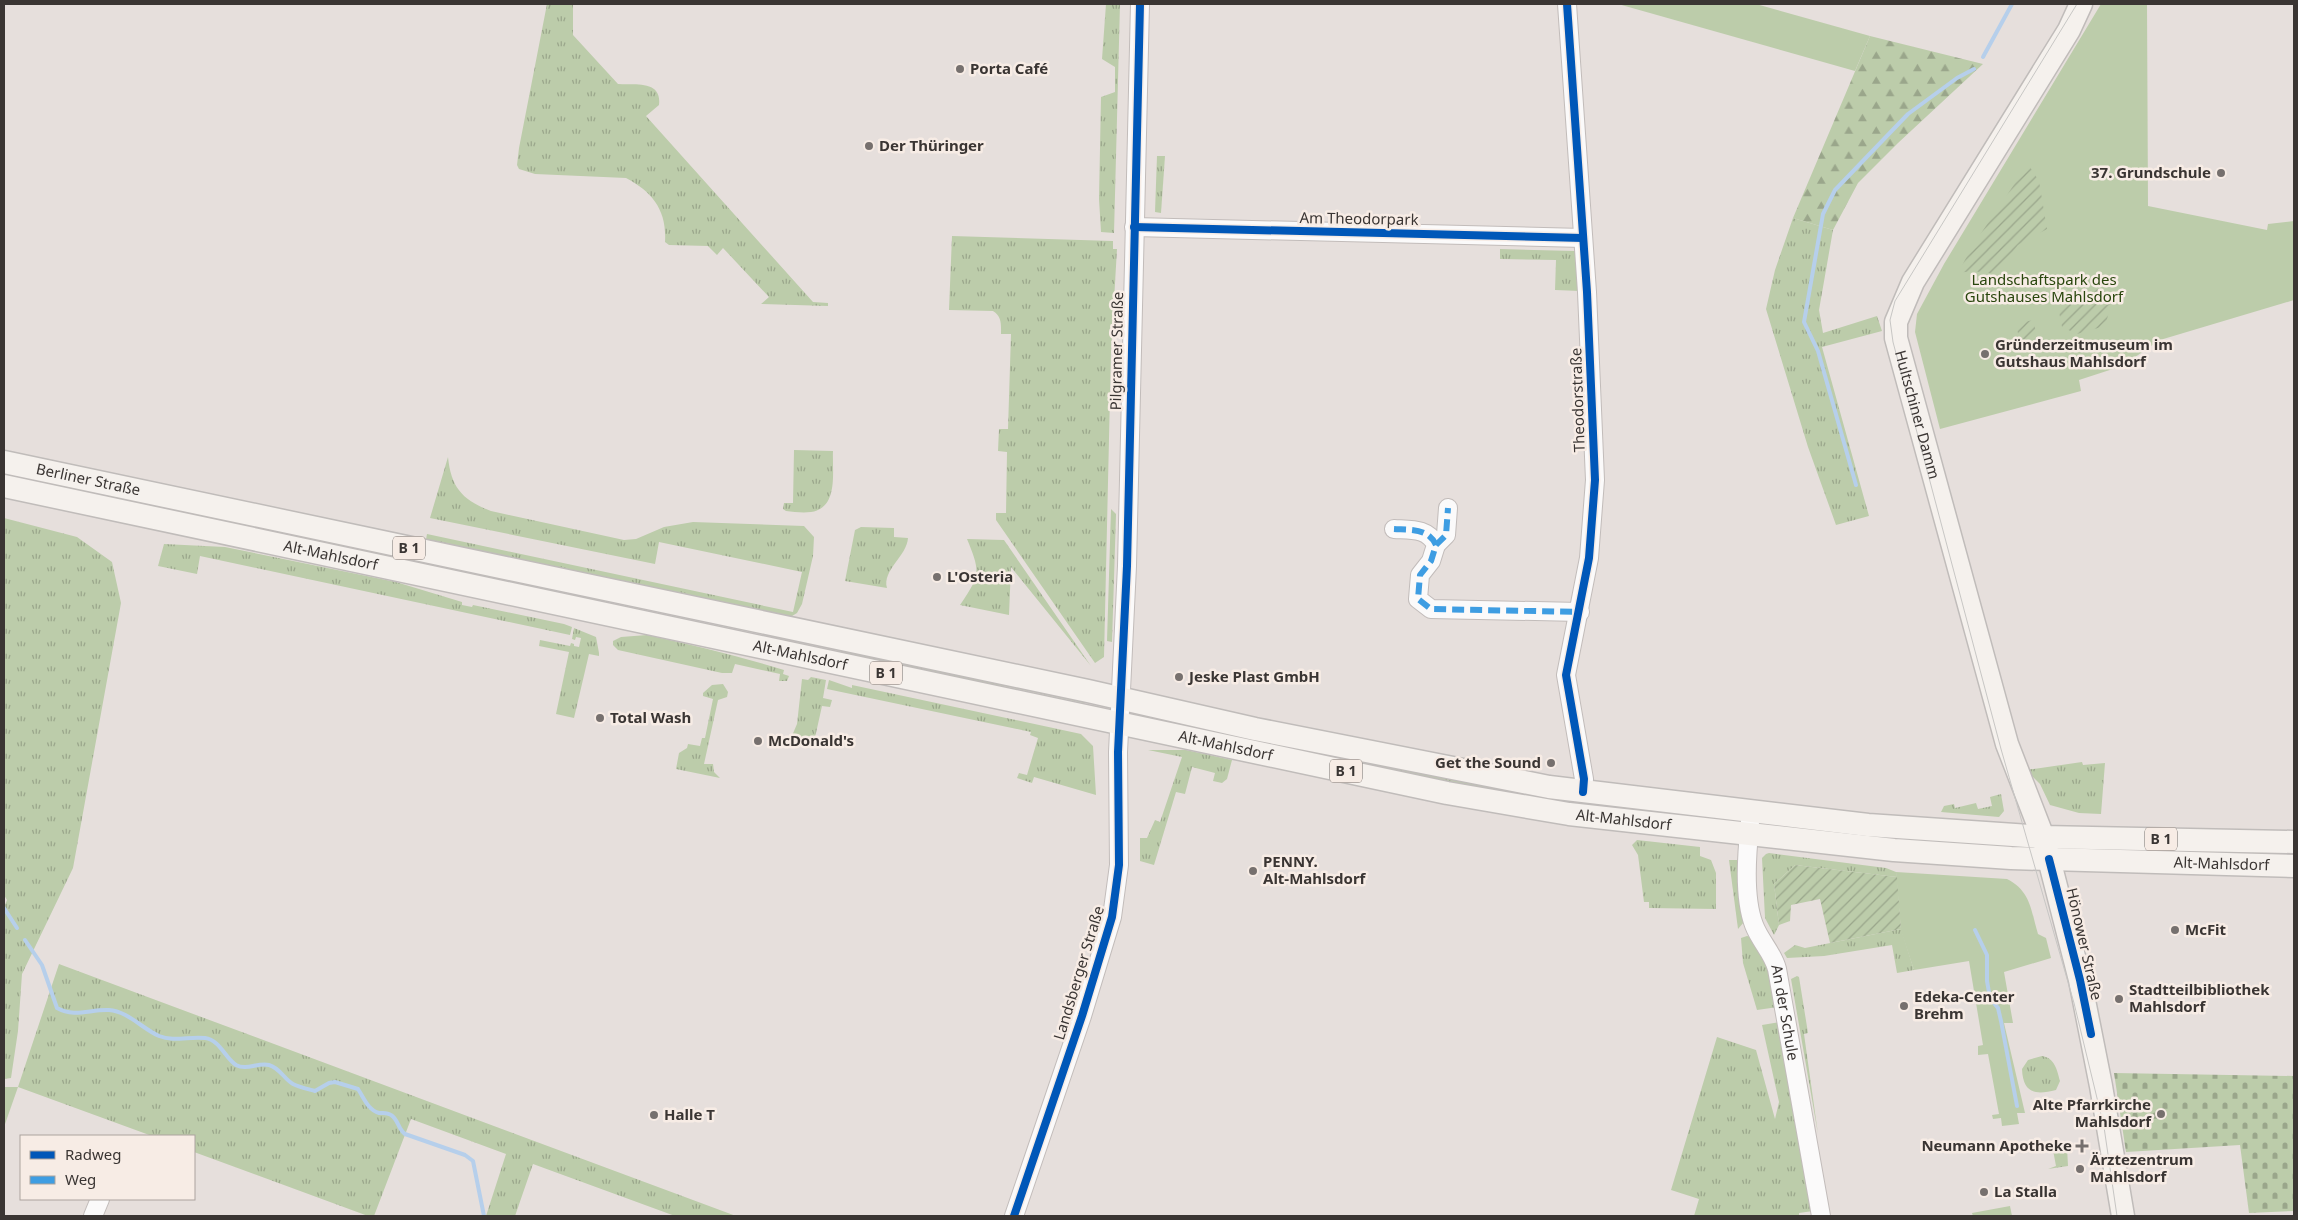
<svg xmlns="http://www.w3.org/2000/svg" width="2298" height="1220" font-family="'Noto Sans',sans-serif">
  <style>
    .grass { fill: url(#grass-tufts) }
    .forest { fill: url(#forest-firs) }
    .cemetery { fill: url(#cemetery-stones) }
    .park { fill: #bcccaa }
    .garden { fill: url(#garden-furrows) }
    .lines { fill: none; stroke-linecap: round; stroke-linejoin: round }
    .stream { stroke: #b6cfeb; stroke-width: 4 }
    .minor-casing { stroke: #c2bcba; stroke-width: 20 }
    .major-casing { stroke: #c0bcba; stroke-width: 25 }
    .minor { stroke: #fbfafa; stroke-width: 18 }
    .major { stroke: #f5f1ed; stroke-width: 22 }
    .tram { stroke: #c7c6c4; stroke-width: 1 }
    .quiet { stroke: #3e9de2; stroke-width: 6; stroke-dasharray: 12 6; stroke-linecap: butt }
    .cycleway-casing { stroke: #f7ece5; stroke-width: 11 }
    .cycleway { stroke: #0057b8; stroke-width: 8 }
    .poi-dot { fill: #76706e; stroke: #f7ece5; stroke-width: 2 }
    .labels { text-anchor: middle; stroke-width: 5; stroke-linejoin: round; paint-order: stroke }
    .shield { fill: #f7ece5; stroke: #736c68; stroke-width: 1 }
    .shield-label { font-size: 14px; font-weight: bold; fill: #3a3533 }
    .poi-label { font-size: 15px; font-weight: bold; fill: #3a3533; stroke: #f7ece5; text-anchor: start }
    .street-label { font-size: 15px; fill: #3a3533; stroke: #f7ece5 }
    .park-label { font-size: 15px; fill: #29460d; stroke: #f7ece5 }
  </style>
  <defs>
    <pattern id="grass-tufts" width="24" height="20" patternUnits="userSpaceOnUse" patternTransform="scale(1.25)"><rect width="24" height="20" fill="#bcccaa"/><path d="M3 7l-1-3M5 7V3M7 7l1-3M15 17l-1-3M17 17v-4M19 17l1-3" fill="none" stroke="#9aa68b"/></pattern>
    <pattern id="forest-firs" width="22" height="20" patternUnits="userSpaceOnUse" patternTransform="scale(1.25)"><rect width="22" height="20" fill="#bcccaa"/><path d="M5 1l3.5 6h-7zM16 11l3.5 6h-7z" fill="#9aa68b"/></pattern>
    <pattern id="cemetery-stones" width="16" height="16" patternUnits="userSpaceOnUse" patternTransform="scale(1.25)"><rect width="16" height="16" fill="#bcccaa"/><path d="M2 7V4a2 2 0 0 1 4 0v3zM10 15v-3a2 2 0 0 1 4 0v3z" fill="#9aa68b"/></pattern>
    <pattern id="garden-furrows" width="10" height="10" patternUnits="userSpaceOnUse" patternTransform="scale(1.25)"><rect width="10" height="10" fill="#bcccaa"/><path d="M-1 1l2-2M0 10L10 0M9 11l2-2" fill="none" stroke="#9aa68b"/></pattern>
  </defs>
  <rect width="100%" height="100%" fill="#e6dfdc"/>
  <g class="grass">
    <path d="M547,4H573V35L618,84C636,85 662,80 659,105L646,116L813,302L828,303V306L761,304L769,297L723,248L717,255L708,246L669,245L665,242C667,211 653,192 626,178L535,174L519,169L517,165L519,148Z"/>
    <polygon points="1106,4 1120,4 1114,233 1101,232 1099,199 1101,97 1115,92 1115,67 1102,59"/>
    <polygon points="1157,156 1165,156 1161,213 1155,212"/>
    <polygon points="1793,218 1833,230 1819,310 1823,333 1877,316 1882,331 1822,347 1869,516 1836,525 1808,447 1766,309 1775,270"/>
    <path d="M952,236L1113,241V249H1117L1111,352L1104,657L1095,663L996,520V513H1006L1007,452L998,451L999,429H1008L1011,334H1001C1001,324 1002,317 993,311L949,310Z"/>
    <polygon points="1500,249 1575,251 1577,254 1580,291 1555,290 1556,260 1500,259"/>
    <path d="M794,450L833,451C832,472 839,508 811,512C803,513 794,512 786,511L783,509L784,503H793Z"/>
    <path d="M448,457C451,487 462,500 491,511L624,540L636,539L664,527L693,522L804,526L814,537L813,556L802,604L797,613L787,619L425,545L427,534L793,612L802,572L659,542L655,564L430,518Z"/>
    <polygon points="173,505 605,600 604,603 171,514"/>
    <polygon points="1111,509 1116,514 1112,642 1107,641"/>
    <polygon points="4,518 77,537 112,562 121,603 73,868 22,974 18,1031 11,1078 4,1079 4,907 7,900 4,895"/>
    <path d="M861,527L894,528V537L908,538C907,556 882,570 887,588L845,581L855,530Z"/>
    <path d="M967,539L1004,540L1091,666L1011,567L1009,615L960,605C980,575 981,573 967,539Z"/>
    <polygon points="164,544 225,547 396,582 462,602 462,605 472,607 473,605 564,624 572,627 570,635 200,556 197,574 158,566"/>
    <polygon points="574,628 596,637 599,653 599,656 589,654 574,718 556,714 569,652 539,646 540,640 570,646 571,643 574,644 574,646 579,647 581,638 576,637 575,640 572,639"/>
    <path d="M647,635C693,645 739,656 784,670L783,674L789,676L787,681H779L780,674L735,664L732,673H722L618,650L613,645V641L621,637Z"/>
    <polygon points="842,647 1083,697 1084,703 1004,686 954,681 840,657"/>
    <polygon points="811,677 826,680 823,698 832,700 830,707 822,706 814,742 791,738 797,724 802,679 808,680"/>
    <polygon points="829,680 852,688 852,685 1081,734 1093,746 1096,795 1034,777 1032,783 1017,778 1019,773 1027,775 1038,738 1030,735 1031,732 827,689"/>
    <polygon points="723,684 728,692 727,697 718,700 704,764 713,764 714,772 720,778 676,769 679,753 687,748 688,744 700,746 702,738 705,738 713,699 703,696 703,693 712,685"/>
    <polygon points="1264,742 1292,747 1579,802 1539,802 1263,746"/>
    <polygon points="1148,750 1186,750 1232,760 1227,779 1222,783 1213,781 1215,773 1192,767 1185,794 1176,792 1154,865 1140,861 1140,838 1147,838 1155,820 1160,822 1182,757"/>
    <polygon points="2082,762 2083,765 2105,763 2101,814 2079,813 2050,805 2040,784 2026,770"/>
    <polygon points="2001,794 2004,811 1999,817 1941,812 1944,806 1954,804 1955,808 1976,803 1978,809 1992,806 1990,797"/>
    <polygon points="1637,840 1700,847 1700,856 1711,860 1716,873 1716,909 1649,908 1649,902 1644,902 1638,855 1632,845"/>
    <polygon points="1769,853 1886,868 1896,872 1897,877 1795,865 1774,884 1779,925 1774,935 1765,918 1762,858 1766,854"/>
    <polygon points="1729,860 1737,860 1744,922 1738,929"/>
    <polygon points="1901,929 1914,970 1897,973 1892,945 1824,956 1787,958 1784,953 1795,945 1805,948"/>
    <polygon points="1747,936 1751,937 1768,961 1778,1007 1757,1010 1743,963 1741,938"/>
    <polygon points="59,964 736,1216 675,1216 533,1164 515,1216 486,1216 506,1154 411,1119 374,1216 368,1216 194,1152 194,1136 152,1136 18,1087"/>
    <polygon points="1797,976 1799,977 1808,1033 1804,1034 1818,1134 1791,979"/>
    <polygon points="1780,1022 1813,1211 1799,1213 1799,1216 1694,1216 1699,1199 1671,1190 1717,1037 1756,1050 1775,1119 1779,1102 1762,1025"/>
    <path d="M2042,1056C2055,1058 2057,1070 2060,1081L2056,1090C2036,1095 2023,1094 2022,1069L2028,1060Z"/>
    <polygon points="2067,1147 2068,1166 2048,1169 2056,1166 2053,1150"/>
  </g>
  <polygon class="forest" points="1870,36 1983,64 1898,143 1858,183 1833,230 1793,218"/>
  <polygon class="cemetery" points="2114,1073 2294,1076 2294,1211 2249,1213 2240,1145 2126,1152"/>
  <g class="park">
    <polygon points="1618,4 1756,4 1870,36 1855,71"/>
    <polygon points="2101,4 2147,4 2148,206 2267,230 2268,224 2294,221 2294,300 2160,340 2122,366 2079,380 2081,391 1940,429 1915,332 1917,314 1944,264"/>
    <path d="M1896,872L2007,879C2031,891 2031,911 2038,934L2046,938L2051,958L2004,972L2013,1023H2004L2025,1113H2017L2019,1124L2002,1126L2001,1118L1993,1119L1992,1115L1999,1114L1988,1054L1978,1055V1046L1983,1045L1969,961L1914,970L1901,931Z"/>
    <polygon points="4,1087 18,1087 4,1127"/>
    <polygon points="2010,1206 2012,1216 1973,1216 1972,1213"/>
  </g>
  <g class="garden">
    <polygon points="2028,164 2039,181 2047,229 2018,245 1997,274 1972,271 1958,273 1973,245"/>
    <polygon points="2096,288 2112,302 2105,326 2077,334 2062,327 2059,312 2070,293"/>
    <polygon points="2033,320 2040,348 2022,352 2016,324"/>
    <polygon points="1795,865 1897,877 1901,929 1830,943 1820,899 1791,905 1790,921 1779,925 1774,884"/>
  </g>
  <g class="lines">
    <g class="stream">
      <polyline points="1983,57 2012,4"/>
      <polyline points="1856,485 1818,351 1804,322 1823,214 1835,190 1908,114 1957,78 1974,69"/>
      <polyline points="4,908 17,928"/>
      <polyline points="1975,930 1987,955 1987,981 1990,998 1998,1008 2001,1021 2017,1106"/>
      <path d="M25,940L42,965L57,1008C75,1018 90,1009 109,1010C127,1011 143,1029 159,1036C174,1042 190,1036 205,1038C220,1040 225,1058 236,1065C247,1071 258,1062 269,1065C280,1068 284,1079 293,1084C299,1087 308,1089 315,1091L329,1083L335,1082L358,1089C364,1098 368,1110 379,1113C383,1113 387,1112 391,1115C398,1119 398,1129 405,1134L465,1155L473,1161L484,1216"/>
    </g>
    <defs>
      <g id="minor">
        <polyline points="1567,4 1587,292 1595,480 1589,558 1566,675 1584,779 1583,792"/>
        <polyline points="1134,227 1583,238"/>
        <path d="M1394,529C1411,530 1428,528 1436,545L1431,561L1420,575L1418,599L1431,609L1580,612"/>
        <polyline points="1436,545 1446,535 1448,508"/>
        <path id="s1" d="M1750,822C1747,852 1743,896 1754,925C1760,941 1773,953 1777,969L1821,1216"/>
        <polyline points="93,1216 100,1199"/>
        <polyline points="1014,1216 1082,1016 1112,917 1119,865 1118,752 1127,566 1140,4"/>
      </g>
      <g id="major">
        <path id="s2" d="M2081,4L2069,30L1913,282L1896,322V338L2007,744L2043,837L2049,859L2080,980L2101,1086L2123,1216"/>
        <path id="s3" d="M4,462L1088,691L1255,729L1549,787L1868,825L2043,837L2294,842"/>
        <path id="s4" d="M4,486L1447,793L1569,814L1894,850L2011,858L2294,866"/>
      </g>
    </defs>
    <use href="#minor" class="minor-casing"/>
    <use href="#major" class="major-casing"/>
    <use href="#minor" class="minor"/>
    <use href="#major" class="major"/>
    <polyline class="tram" points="2077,4 1895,301 1890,320 1893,342 2001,749 2074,1003 2104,1127 2117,1216"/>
    <g class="quiet">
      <path d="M1394,529C1411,530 1428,528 1436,545L1431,561L1420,575L1418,599L1431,609L1580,612"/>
      <polyline points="1436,545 1446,535 1448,508"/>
    </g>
    <defs>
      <g id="cycleway">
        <polyline points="1567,4 1587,292 1595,480 1589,558 1566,675 1584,779 1583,792"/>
        <polyline points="1134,227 1583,238"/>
        <polyline points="2049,859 2080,980 2091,1034"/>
        <polyline points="1014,1216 1082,1016 1112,917 1119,865 1118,752 1127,566 1140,4"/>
      </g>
    </defs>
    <use href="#cycleway" class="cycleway-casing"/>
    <use href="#cycleway" class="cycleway"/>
  </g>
  <g class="poi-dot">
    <circle cx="960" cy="69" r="5"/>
    <circle cx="869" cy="146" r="5"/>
    <circle cx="2221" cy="173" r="5"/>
    <circle cx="1985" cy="354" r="5"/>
    <circle cx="937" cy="577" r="5"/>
    <circle cx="1179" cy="677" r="5"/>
    <circle cx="600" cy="718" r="5"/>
    <circle cx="758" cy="741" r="5"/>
    <circle cx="1551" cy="763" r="5"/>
    <circle cx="1253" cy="871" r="5"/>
    <circle cx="2175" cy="930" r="5"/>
    <circle cx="2119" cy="999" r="5"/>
    <circle cx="1904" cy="1006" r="5"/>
    <circle cx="2161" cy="1114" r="5"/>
    <circle cx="654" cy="1115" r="5"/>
    <path d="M2079.5 1138.5h5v5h5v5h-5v5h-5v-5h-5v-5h5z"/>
    <circle cx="2080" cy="1169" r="5"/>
    <circle cx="1984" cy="1192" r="5"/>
  </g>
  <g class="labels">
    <g class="shield">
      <rect x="393" y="536.5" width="32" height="23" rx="4"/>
      <rect x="870" y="661.5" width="32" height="23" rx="4"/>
      <rect x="1330" y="759.5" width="32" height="23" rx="4"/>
      <rect x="2145" y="827.5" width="32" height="23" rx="4"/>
    </g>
    <g class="shield-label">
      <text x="409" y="553">B 1</text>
      <text x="886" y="678">B 1</text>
      <text x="1346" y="776">B 1</text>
      <text x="2161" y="844">B 1</text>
    </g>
    <g class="poi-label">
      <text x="970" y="74">Porta Café</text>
      <text x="879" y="151">Der Thüringer</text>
      <text x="2211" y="178" text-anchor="end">37. Grundschule</text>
      <text x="1995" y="350">Gründerzeitmuseum im<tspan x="1995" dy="17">Gutshaus Mahlsdorf</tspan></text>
      <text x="947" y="582">L'Osteria</text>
      <text x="1189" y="682">Jeske Plast GmbH</text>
      <text x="610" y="723">Total Wash</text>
      <text x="768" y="746">McDonald's</text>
      <text x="1541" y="768" text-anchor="end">Get the Sound</text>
      <text x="1263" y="867">PENNY.<tspan x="1263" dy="17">Alt-Mahlsdorf</tspan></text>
      <text x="2185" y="935">McFit</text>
      <text x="2129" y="995">Stadtteilbibliothek<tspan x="2129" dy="17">Mahlsdorf</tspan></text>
      <text x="1914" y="1002">Edeka-Center<tspan x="1914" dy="17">Brehm</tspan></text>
      <text x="2151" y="1110" text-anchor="end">Alte Pfarrkirche<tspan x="2151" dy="17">Mahlsdorf</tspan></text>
      <text x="664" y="1120">Halle T</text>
      <text x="2072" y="1151" text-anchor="end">Neumann Apotheke</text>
      <text x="2090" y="1165">Ärztezentrum<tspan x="2090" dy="17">Mahlsdorf</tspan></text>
      <text x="1994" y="1197">La Stalla</text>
    </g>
    <g class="street-label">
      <text transform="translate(1359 219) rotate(1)" y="5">Am Theodorpark</text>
      <text transform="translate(1117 351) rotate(-89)" y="5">Pilgramer Straße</text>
      <text transform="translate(1578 400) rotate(-92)" y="5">Theodorstraße</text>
      <text dy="5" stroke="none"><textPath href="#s2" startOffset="464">Hultschiner Damm</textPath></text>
      <text dy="5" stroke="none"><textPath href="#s3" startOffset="86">Berliner Straße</textPath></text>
      <text dy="5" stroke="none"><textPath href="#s4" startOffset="334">Alt-Mahlsdorf</textPath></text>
      <text dy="5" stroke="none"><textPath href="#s4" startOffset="814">Alt-Mahlsdorf</textPath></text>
      <text dy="5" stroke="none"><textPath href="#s4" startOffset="1249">Alt-Mahlsdorf</textPath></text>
      <text dy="5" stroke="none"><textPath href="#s4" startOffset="1654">Alt-Mahlsdorf</textPath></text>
      <text dy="5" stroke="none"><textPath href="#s4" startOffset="2254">Alt-Mahlsdorf</textPath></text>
      <text transform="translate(2084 944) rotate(77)" y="5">Hönower Straße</text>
      <text transform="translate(1079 973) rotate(-73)" y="5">Landsberger Straße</text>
      <text dy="5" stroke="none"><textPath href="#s1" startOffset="198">An der Schule</textPath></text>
    </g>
    <g class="park-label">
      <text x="2044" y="285">Landschaftspark des<tspan x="2044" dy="17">Gutshauses Mahlsdorf</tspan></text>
    </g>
  </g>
  <rect width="2298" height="1220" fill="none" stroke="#3a3533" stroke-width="10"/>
  <rect x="20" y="1135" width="175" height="65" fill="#f7ece5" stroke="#aba39e"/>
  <rect x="30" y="1151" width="25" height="8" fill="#0057b8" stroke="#aba39e"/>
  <text x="65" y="1160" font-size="15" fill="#3a3533">Radweg</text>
  <rect x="30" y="1176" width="25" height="8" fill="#3e9de2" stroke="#aba39e"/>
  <text x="65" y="1185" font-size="15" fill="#3a3533">Weg</text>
</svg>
